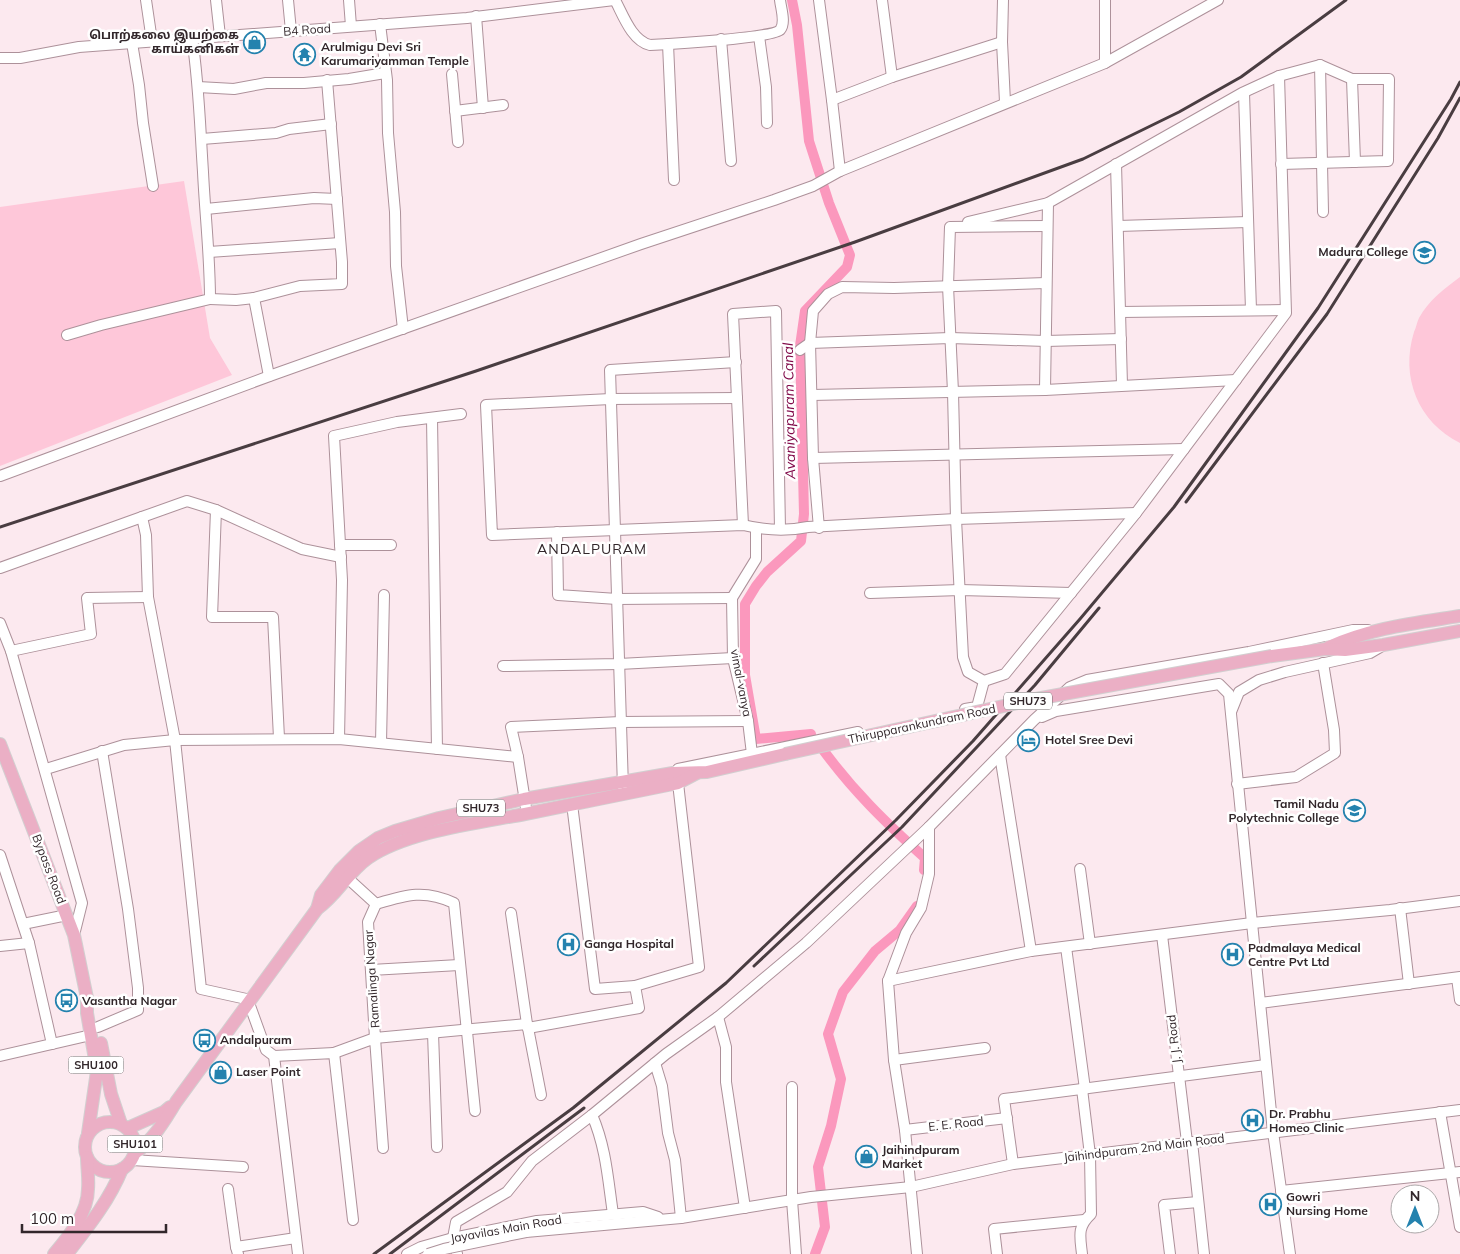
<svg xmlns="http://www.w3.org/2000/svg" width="1460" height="1254" font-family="Mulish,'Noto Sans Tamil',sans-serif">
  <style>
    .green { fill: #fec7d9 }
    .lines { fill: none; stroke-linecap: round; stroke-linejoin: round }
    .canal { stroke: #fb98bd; stroke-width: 10 }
    .minor-casing { stroke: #ad919a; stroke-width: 12 }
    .major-casing { stroke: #d2cfd0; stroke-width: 14 }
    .minor { stroke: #fff; stroke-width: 10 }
    .major { stroke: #ebafc5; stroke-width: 12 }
    .rail { stroke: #493d41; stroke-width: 3 }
    .minor-bridge-casing { stroke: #ad919a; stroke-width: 12; stroke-linecap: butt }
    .major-bridge-casing { stroke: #d2cfd0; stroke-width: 14; stroke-linecap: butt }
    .minor-bridge { stroke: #fff; stroke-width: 10 }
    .major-bridge { stroke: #ebafc5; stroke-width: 12 }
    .labels { text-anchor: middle; stroke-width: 5; stroke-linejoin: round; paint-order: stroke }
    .shield { fill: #fff; stroke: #70686b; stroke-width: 1 }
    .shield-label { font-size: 11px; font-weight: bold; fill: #32272b }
    .street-label { font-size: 12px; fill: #32272b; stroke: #fff }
    .poi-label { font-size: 12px; font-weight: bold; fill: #32272b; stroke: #fff; text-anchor: start }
    .water-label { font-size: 14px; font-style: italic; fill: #810a49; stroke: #fff }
    .neighbourhood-label { font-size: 14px; letter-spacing: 1px; fill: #32272b; stroke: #fff }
  </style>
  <rect width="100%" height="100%" fill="#fce9ef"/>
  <g class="green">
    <polygon points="184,181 210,338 232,375 0,466 0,207"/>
    <path d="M1460,277V443C1418,422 1400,377 1414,332C1416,328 1417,322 1419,318C1429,300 1444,289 1460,277Z"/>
  </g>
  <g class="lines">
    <g class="canal">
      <polyline points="792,0 797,25 809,141 829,203 850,255 847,267 805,311 800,346 804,514 801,541 767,572 756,586 745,604 745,675 756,739 811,734"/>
      <path d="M821,747C852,790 886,823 925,858L924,870"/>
      <polyline points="815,1254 825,1227 818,1167 831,1126 841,1079 828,1034 843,992 875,951 900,930 917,906"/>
    </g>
    <defs>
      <g id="minor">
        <polyline points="146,0 152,41"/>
        <polyline points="216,0 220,36"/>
        <polyline points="288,0 291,31"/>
        <polyline points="349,0 351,26"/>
        <path d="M615,0C623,15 632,41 650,45C668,44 773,38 780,30C786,23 781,9 780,0"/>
        <polyline points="819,0 832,100 840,171"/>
        <polyline points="882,0 892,77"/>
        <polyline points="1003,0 1002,42 1005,102"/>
        <polyline points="476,16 483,108"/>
        <polyline points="380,24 387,80 388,133 395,212 396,266 403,329"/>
        <polyline points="759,36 766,87 767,123"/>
        <polyline points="721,39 731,161"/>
        <polyline points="132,43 139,85 143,123 153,186"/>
        <polyline points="668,44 674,180"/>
        <polyline points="0,58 20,58 79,47 467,18 614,0"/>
        <polyline points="1105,63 1105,0"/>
        <polyline points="1320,65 1323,212"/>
        <polyline points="452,74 458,142"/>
        <polyline points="1352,79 1355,162"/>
        <polyline points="198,87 234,89 266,83 304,83 349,79 385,73"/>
        <polyline points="1244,93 1251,310"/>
        <polyline points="832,100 892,77 1002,42"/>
        <polyline points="455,111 503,105"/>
        <polyline points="202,139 276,133 289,129 331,124"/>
        <polyline points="1116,164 1122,385"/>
        <polyline points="206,209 314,198 337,199"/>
        <polyline points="968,222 1048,203 1242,93 1279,76 1320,65 1352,79 1389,79 1388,161 1281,164"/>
        <polyline points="1047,226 950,227 948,286 953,392 956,519 963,657 968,672 984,681 1005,674 1136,513 1286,313 1279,76"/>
        <polyline points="1118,226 1248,222"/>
        <polyline points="209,252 340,243"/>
        <polyline points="254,298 269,376"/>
        <polyline points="210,299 236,300 254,298 300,286 342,284 342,262 327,80"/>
        <polyline points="1120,312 1285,310"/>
        <path d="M67,335L101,325L210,299C210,256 205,214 203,172C200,127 199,83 192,38"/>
        <polyline points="800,350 810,343 950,338 1046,341 1121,339"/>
        <polyline points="1045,390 1048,203"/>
        <polyline points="812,395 1045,390 1236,380"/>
        <path d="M737,398L611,399L486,405L492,535L743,525C764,530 788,531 808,527L956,519L1136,513"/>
        <polyline points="432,418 437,749"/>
        <polyline points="813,458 1184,449"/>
        <polyline points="0,476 275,374 641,244 774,200 813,186 840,171 1105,63 1218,0"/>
        <polyline points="216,510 212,617 273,617 279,738"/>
        <polyline points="142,517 187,501 216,510 302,549 341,557"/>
        <polyline points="743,525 733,314 776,311 780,529"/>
        <polyline points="819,528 813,458 810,343 813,311 828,294 842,287 894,288 1046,283"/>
        <polyline points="557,532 558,595 617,599 732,598"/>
        <polyline points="340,545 391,545"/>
        <polyline points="0,568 142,517 146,535 148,597 175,740 201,989 251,1000"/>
        <polyline points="870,593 960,590 1071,593"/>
        <polyline points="0,623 11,651"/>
        <polyline points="503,666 619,664 733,658"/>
        <polyline points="965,709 977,707 984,681"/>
        <polyline points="1231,712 1239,692 1259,680 1285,672 1370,653 1382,646"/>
        <polyline points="1042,717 1056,711 1219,684 1229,694 1273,1132 1290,1254"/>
        <polyline points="339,739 342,580 334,436 397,422 461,414"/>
        <polyline points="381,743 384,595"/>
        <polyline points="752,754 748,721 733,658 732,598 756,559 756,528"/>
        <polyline points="1000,755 1031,951"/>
        <polyline points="46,769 124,745 175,740 339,739 518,757"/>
        <polyline points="678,769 858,732"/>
        <polyline points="1237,784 1296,777 1335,753 1334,730 1323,663"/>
        <polyline points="623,788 610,370 736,362"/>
        <polyline points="572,804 595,989 635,986"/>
        <polyline points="527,814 518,757 511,727 621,722 748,721"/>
        <polyline points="0,855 29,943 52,1044"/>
        <polyline points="1080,869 1090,944"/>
        <polyline points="342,873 376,904 368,922 375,1038 527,1024 528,1028"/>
        <path d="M376,904C406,895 424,889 454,903L475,1111"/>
        <polyline points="1400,908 1409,984"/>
        <polyline points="511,913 527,1024"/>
        <polyline points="23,924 67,915"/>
        <polyline points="74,935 82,903 11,651 91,634 87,598 148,597"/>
        <polyline points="1162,935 1187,1142"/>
        <polyline points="0,946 29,943"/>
        <polyline points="1066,947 1085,1089"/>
        <polyline points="371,970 459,965"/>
        <polyline points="1457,978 1460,1000"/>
        <polyline points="888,981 906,933 921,908 929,874 929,827"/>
        <polyline points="249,1003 266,1050 274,1056 298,1254"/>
        <polyline points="1260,1003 1460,977"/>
        <polyline points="718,1017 726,1047 726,1082 745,1208"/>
        <polyline points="98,1027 138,1010 138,988 128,909 102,751"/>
        <polyline points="528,1028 639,1008 635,986 699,967 678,783"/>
        <polyline points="528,1028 541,1095"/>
        <polyline points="433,1033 437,1147"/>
        <polyline points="334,1053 375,1038 383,1148"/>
        <polyline points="0,1056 91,1035"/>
        <polyline points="274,1056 334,1053 353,1220"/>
        <polyline points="894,1060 985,1048"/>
        <polyline points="655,1063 662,1086 668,1133 675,1160 681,1218"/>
        <polyline points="792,1087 792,1200 796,1254"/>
        <path d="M1082,1089L1090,1155L1091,1214C1077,1227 1080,1236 1082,1254"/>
        <polyline points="1440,1112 1460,1227"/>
        <path d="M592,1115C606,1147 608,1180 613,1214"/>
        <polyline points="905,1130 1007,1118"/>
        <polyline points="1192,1142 1204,1254"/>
        <polyline points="132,1160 243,1167"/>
        <polyline points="1013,1164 1004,1099 1266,1065"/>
        <polyline points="228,1189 236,1247"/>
        <polyline points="1281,1191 1460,1172"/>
        <polyline points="526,1232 681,1218 811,1197 911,1187 1013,1164 1460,1110"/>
        <polyline points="238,1254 236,1247 296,1238"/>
        <polyline points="407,1254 421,1247 453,1238 537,1221 643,1212 658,1217"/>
        <polyline points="457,1254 453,1238 456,1222 507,1192 532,1161 592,1115 666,1054 718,1017 806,943 929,827 1034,720 1070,687 1087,680 1249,652 1353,630 1368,630"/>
        <polyline points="917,1254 905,1130 894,1060 888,981 1031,951 1252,923 1390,910 1460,901"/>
        <polyline points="997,1254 994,1229 1084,1220"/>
        <polyline points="1170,1254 1164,1205 1198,1202"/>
      </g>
      <g id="major">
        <path d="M1329,647C1370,628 1416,623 1460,616"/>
        <polyline points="1272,656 1325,649 1345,650 1383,645 1460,631"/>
        <polyline points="0,744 74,935 87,998 87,1013 97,1071 88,1133"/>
        <polyline points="317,909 321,895 340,870 359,851 378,838 395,831 439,818 524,799 673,773 707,772 785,754"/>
        <polyline points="101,1043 111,1094 121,1124"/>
        <circle cx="110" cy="1147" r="25"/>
        <polyline points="128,1128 164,1112 170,1107"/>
        <path d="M134,1154C153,1140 164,1122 176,1102L317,909C337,895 348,872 368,858C408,831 478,823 525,814C576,804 627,793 678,783L697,773"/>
        <path d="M54,1254C69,1236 88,1213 88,1189C89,1178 87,1167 87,1157"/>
        <path d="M67,1254C88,1227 109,1201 122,1169"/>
      </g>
    </defs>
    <use href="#minor" class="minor-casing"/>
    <use href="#major" class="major-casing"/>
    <use href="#minor" class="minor"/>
    <use href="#major" class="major"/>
    <g class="rail">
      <polyline points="1186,502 1327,314 1438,138 1460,98"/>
      <polyline points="0,527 476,371 855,242 1083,159 1179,112 1241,77 1346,0"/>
      <polyline points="754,966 902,827 1035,685 1099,608"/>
      <polyline points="374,1254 573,1108 726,983 896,820 973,741 1080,619 1174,507 1318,308 1451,99 1460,82"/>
      <polyline points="390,1254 584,1108"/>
    </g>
    <defs>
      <polyline id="minor-bridge" points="428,1254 444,1249 526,1232"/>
      <polyline id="major-bridge" points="785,754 1036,699 1272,656"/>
    </defs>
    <use href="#minor-bridge" class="minor-bridge-casing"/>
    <use href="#major-bridge" class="major-bridge-casing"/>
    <use href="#minor-bridge" class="minor-bridge"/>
    <use href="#major-bridge" class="major-bridge"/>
  </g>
  <defs>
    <symbol id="shop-ring" viewBox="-11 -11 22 22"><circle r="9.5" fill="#fff" stroke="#2482ae" stroke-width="1.5"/><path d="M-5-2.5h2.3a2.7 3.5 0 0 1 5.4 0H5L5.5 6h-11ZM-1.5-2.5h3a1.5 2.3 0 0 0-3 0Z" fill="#2482ae"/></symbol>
    <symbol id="temple-ring" viewBox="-11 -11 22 22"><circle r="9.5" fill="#fff" stroke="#2482ae" stroke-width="1.5"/><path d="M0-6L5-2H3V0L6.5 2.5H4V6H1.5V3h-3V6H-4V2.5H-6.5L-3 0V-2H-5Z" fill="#2482ae"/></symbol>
    <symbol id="university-ring" viewBox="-11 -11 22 22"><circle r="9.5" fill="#fff" stroke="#2482ae" stroke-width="1.5"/><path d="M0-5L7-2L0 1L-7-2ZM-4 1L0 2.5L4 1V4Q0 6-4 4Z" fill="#2482ae"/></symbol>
    <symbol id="hotel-ring" viewBox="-11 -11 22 22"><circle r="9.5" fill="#fff" stroke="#2482ae" stroke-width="1.5"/><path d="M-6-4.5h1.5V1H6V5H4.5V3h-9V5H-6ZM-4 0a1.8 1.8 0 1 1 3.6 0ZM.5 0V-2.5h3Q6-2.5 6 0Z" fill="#2482ae"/></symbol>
    <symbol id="hospital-ring" viewBox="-11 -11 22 22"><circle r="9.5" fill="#fff" stroke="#2482ae" stroke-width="1.5"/><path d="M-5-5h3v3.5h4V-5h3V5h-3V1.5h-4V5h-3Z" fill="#2482ae"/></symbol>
    <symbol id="bus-ring" viewBox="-11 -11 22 22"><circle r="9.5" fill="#fff" stroke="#2482ae" stroke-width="1.5"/><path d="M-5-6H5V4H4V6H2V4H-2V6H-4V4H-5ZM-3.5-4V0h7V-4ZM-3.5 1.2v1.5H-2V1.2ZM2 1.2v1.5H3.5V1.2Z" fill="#2482ae"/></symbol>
  </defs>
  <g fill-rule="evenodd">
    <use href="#shop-ring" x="242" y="30" width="25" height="25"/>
    <use href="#temple-ring" x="292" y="42" width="25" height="25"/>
    <use href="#university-ring" x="1412" y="240" width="25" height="25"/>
    <use href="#hotel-ring" x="1016" y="728" width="25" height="25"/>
    <use href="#university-ring" x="1342" y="798" width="25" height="25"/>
    <use href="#hospital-ring" x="556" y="932" width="25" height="25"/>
    <use href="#hospital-ring" x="1220" y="942" width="25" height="25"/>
    <use href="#bus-ring" x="54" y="988" width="25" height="25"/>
    <use href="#bus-ring" x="192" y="1028" width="25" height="25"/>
    <use href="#shop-ring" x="208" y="1060" width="25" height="25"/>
    <use href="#hospital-ring" x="1240" y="1108" width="25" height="25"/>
    <use href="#shop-ring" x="854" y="1144" width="25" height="25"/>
    <use href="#hospital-ring" x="1258" y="1192" width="25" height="25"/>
  </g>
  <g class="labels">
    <g class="shield">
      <rect x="1004" y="692.5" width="48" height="17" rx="4"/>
      <rect x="457" y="799.5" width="48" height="17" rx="4"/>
      <rect x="68.5" y="1056.5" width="55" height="17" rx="4"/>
      <rect x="107.5" y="1135.5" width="55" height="17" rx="4"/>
    </g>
    <g class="shield-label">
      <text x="1028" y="705">SHU73</text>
      <text x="481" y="812">SHU73</text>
      <text x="96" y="1069">SHU100</text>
      <text x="135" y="1148">SHU101</text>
    </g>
    <g class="street-label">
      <text transform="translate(307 30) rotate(-4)" y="4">B4 Road</text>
      <text transform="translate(741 683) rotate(79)" y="4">vimal-vanya</text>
      <text transform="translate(922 724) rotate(-12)" y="4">Thirupparankundram Road</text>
      <text transform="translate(49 869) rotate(69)" y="4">Bypass Road</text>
      <text transform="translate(372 979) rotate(-94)" y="4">Ramalinga Nagar</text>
      <text transform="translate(1174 1039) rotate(-97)" y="4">J. J. Road</text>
      <text transform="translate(956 1124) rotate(-6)" y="4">E. E. Road</text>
      <text transform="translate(1144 1148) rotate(-7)" y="4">Jaihindpuram 2nd Main Road</text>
      <text transform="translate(506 1229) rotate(-10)" y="4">Jayavilas Main Road</text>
    </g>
    <g class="poi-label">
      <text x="239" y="39" text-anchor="end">பொற்கலை இயற்கை<tspan x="239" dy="14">காய்கனிகள்</tspan></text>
      <text x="321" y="51">Arulmigu Devi Sri<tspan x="321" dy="14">Karumariyamman Temple</tspan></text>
      <text x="1408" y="256" text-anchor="end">Madura College</text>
      <text x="1045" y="744">Hotel Sree Devi</text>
      <text x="1339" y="808" text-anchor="end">Tamil Nadu<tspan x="1339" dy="14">Polytechnic College</tspan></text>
      <text x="584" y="948">Ganga Hospital</text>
      <text x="1248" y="952">Padmalaya Medical<tspan x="1248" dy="14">Centre Pvt Ltd</tspan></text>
      <text x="82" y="1005">Vasantha Nagar</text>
      <text x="220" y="1044">Andalpuram</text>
      <text x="236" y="1076">Laser Point</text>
      <text x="1269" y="1118">Dr. Prabhu<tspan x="1269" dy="14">Homeo Clinic</tspan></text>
      <text x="882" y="1154">Jaihindpuram<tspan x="882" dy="14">Market</tspan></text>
      <text x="1286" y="1201">Gowri<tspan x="1286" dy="14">Nursing Home</tspan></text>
    </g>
    <g class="water-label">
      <text transform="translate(789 411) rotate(-91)" y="5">Avaniyapuram Canal</text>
    </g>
    <g class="neighbourhood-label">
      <text x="592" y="554">ANDALPURAM</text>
    </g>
  </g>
  <g transform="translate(1415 1209)"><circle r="24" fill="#ffffff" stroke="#ada9aa"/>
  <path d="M0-4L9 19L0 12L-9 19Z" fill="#2482ae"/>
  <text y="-8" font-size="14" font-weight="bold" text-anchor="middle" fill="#32272b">N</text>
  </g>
  <path d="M22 1224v8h144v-8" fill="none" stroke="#32272b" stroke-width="2.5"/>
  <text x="30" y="1224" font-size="15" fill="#32272b" stroke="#ffffff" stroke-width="4" paint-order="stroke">100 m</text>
</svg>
